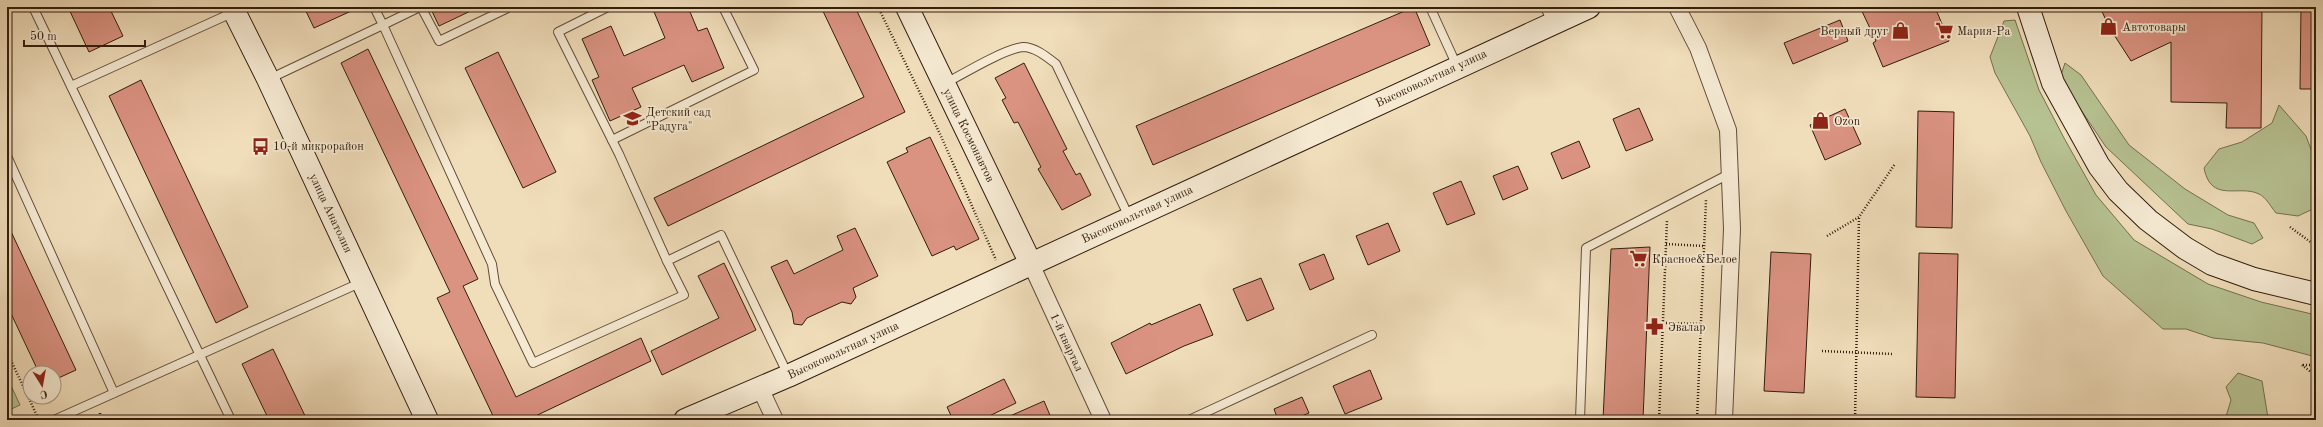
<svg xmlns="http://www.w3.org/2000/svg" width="2323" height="427" font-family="'Old Standard TT',serif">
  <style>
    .green { fill: #b7c292; stroke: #747050 }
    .building { fill: #da9281; stroke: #321d0e }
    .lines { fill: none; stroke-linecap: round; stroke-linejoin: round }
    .lane-casing { stroke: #624d39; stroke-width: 10 }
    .street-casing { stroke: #624d39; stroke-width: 18 }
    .secondary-casing { stroke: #321d0e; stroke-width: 24 }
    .path { stroke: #321d0e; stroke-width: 2.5; stroke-dasharray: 1 2; stroke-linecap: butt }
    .lane { stroke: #f5e9d2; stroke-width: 8 }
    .street { stroke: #f5e9d2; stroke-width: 16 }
    .secondary { stroke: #f5e9d2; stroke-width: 22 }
    .labels { text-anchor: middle; stroke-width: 3.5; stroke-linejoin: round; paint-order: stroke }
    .poi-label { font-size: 12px; fill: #321d0e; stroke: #f5e9d2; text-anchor: start }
    .street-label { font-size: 12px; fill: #321d0e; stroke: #f5e9d2 }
  </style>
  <rect width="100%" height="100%" fill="#f0ddba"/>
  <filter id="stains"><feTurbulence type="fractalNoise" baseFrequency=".005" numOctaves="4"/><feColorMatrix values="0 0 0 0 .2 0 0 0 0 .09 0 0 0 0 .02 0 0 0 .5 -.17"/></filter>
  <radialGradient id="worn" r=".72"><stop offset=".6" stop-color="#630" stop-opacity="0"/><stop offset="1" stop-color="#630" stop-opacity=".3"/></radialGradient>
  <g class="green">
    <polygon points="2015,20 2039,90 2064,138 2096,195 2134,240 2208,284 2261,302 2316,315 2316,357 2263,343 2213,338 2186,329 2163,329 2103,276 2066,211 2041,162 2030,136 1995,73 1990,57 2004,21"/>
    <polygon points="2065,63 2081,75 2129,145 2185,189 2228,215 2254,223 2263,238 2252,244 2212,229 2188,224 2106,147 2075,101 2061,75"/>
    <path d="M2279,105L2306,136L2315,160V208L2298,216L2276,213C2271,207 2266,197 2259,194C2239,184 2211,204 2204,168L2219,149L2242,142L2272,123Z"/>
    <polygon points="2238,373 2262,381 2268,418 2273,420 2225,420 2231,400 2226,387"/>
    <polygon points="7,377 20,405 7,411"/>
  </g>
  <g class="building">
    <polygon points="68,7 109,7 123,36 89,52"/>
    <polygon points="304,7 360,7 314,28"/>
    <polygon points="430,7 479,7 439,26"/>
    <polygon points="652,7 688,7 698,31 707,28 724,68 692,82 684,65 632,88 641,107 610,121 592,80 599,77 582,39 611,26 624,56 665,38"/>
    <polygon points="821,7 855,7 905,112 668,226 654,198 864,97"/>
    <polygon points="1414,7 1430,45 1153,165 1136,126"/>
    <polygon points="1860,7 1935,7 1949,41 1883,67 1873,43 1876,41"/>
    <polygon points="2100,7 2262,7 2261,128 2226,128 2227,103 2171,102 2171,42 2131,61 2109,27"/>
    <polygon points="2301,7 2316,7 2316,89 2300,89"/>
    <polygon points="1840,20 1848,41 1793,64 1784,43"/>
    <polygon points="368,49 478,279 463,286 516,397 641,338 651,361 527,420 495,420 437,298 450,292 341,63"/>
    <polygon points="498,52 556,172 523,188 465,68"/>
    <polygon points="1024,63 1067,149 1063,151 1076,175 1080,173 1091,195 1062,210 1038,169 1041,167 1018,122 1014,123 1002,100 1006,98 995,78"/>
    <polygon points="141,80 248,307 216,323 109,96"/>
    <polygon points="1639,108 1653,140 1626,151 1613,119"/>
    <polygon points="1845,109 1861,144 1825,160 1810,125"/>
    <polygon points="1918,111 1954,112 1952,228 1916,227"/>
    <polygon points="930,137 979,239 956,250 954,246 932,256 887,162 908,152 906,148"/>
    <polygon points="1579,141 1590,167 1562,179 1551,153"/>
    <polygon points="1518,166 1528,189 1503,200 1493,176"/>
    <polygon points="1461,181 1475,214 1447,225 1433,193"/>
    <polygon points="7,223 76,370 54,380 54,373 39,373 7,305"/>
    <polygon points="1388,223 1400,251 1368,265 1356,236"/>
    <polygon points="855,228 878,276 853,288 856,297 851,304 842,302 807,318 802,325 794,324 792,312 771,267 787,260 794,274 843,250 837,236"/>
    <polygon points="1650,247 1643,420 1603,420 1611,249"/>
    <polygon points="1771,252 1811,254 1804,393 1764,391"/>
    <polygon points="1919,253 1958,254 1955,398 1916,397"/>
    <polygon points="1324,254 1334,279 1310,290 1299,264"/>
    <polygon points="724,263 756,330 662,375 651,351 719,318 698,276"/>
    <polygon points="1261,278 1274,309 1247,321 1233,289"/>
    <polygon points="1200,304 1213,335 1184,346 1126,374 1111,343 1150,323 1151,325"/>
    <polygon points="273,349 307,420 269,420 242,364"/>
    <polygon points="1370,370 1382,399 1345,414 1333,386"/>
    <polygon points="1004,379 1016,403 981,420 953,420 947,407"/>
    <polygon points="1302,397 1309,413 1292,420 1278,420 1274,409"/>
    <polygon points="1044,401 1052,420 1001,420"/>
  </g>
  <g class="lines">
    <defs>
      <g id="lane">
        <polyline points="33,7 231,420"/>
        <polyline points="374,7 383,25 420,7"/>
        <polyline points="421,7 439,41 506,9"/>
        <polyline points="608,7 558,32 619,154 667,261"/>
        <polyline points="1430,7 1457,66"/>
        <polyline points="1545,7 1552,23"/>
        <polyline points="269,79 383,25 492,264 495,284 533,363 684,295 667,261 721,235 788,375"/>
        <path d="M944,84C963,74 1004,49 1023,47C1035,47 1047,57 1056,64L1129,217"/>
        <polyline points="71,86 234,12"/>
        <polyline points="612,140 754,70 723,7"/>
        <polyline points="7,156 114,393"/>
        <polyline points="54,420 362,282"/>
        <polyline points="1189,420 1372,335"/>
        <polyline points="1580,420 1586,248 1731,173"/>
      </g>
      <g id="street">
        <polyline points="1677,7 1698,48 1728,130 1732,229 1724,420"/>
        <polyline points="1031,264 1103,420"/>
        <polyline points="760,388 775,420"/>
      </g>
      <g id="secondary">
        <polyline points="232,7 268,79 427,420"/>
        <polyline points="907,7 1031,264"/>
        <polyline points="2028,7 2053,83 2099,166 2118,191 2148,220 2185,248 2212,264 2254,279 2316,294"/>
        <polyline points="685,420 788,376 1589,7"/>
      </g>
    </defs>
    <use href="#lane" class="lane-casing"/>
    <use href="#street" class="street-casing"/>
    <use href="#secondary" class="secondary-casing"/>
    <g class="path">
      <polyline points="878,7 940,134 996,260"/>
      <polyline points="2290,227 2316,246"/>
      <polyline points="1827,236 1859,217 1895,164"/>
      <polyline points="1666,244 1704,246"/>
      <polyline points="1663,323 1701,324"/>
      <polyline points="1822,351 1893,354"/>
      <polyline points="7,352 39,420"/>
      <polyline points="2302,365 2316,376"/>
      <polyline points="2303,365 2316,365"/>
      <polyline points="100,420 100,413"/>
      <polyline points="1659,420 1667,220"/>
      <polyline points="1697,420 1706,200"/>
      <polyline points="1855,420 1859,217"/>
    </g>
    <use href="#lane" class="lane"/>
    <use href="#street" class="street"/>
    <use href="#secondary" class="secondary"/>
  </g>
  <defs>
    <symbol id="shop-bare" viewBox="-9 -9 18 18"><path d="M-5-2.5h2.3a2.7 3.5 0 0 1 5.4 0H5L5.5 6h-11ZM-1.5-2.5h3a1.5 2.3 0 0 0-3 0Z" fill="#8f2418" stroke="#f5e9d2" stroke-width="2.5" paint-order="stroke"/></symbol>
    <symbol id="supermarket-bare" viewBox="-9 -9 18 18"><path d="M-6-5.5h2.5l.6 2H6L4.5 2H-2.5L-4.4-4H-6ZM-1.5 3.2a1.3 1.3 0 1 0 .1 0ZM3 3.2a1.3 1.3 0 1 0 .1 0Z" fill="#8f2418" stroke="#f5e9d2" stroke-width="2.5" paint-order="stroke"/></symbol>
    <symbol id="school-bare" viewBox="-9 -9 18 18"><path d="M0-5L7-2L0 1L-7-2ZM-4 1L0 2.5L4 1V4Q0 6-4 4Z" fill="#8f2418" stroke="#f5e9d2" stroke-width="2.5" paint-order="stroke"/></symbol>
    <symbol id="bus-bare" viewBox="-9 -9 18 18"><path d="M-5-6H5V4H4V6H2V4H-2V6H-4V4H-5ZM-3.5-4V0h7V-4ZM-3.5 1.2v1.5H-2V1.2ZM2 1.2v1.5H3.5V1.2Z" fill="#8f2418" stroke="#f5e9d2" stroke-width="2.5" paint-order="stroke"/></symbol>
    <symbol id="pharmacy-bare" viewBox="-9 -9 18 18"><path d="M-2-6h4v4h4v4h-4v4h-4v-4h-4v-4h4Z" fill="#8f2418" stroke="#f5e9d2" stroke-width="2.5" paint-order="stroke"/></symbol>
  </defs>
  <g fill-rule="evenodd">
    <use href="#shop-bare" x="2096" y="14" width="25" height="25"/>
    <use href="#shop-bare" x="1888" y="18" width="25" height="25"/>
    <use href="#supermarket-bare" x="1932" y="18" width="25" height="25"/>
    <use href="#school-bare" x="620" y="106" width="25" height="25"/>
    <use href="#shop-bare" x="1808" y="108" width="25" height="25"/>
    <use href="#bus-bare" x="248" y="134" width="25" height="25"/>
    <use href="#supermarket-bare" x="1626" y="246" width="25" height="25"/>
    <use href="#pharmacy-bare" x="1642" y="314" width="25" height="25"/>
  </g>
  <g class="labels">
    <g class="poi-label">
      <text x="2122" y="31">Автотовары</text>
      <text x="1888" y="35" text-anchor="end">Верный друг</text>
      <text x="1957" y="35">Мария-Ра</text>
      <text x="646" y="116">Детский сад<tspan x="646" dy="14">"Радуга"</tspan></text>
      <text x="1834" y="125">Ozon</text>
      <text x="273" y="150">10-й микрорайон</text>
      <text x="1652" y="263">Красное&amp;Белое</text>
      <text x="1668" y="331">Эвалар</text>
    </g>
    <g class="street-label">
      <text transform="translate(1431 78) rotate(-25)" y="4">Высоковольтная улица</text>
      <text transform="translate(969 135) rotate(64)" y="4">улица Космонавтов</text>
      <text transform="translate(331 213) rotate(65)" y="4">улица Анатолия</text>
      <text transform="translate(1137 214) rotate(-25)" y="4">Высоковольтная улица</text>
      <text transform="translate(1067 342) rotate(65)" y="4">1-й квартал</text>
      <text transform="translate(843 350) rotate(-25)" y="4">Высоковольтная улица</text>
    </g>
  </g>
  <rect width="2323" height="427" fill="none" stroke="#f0ddba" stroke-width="24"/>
  <rect x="8" y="8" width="2307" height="411" fill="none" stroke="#321d0e" stroke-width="2"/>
  <rect x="12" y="12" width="2299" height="403" fill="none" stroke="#321d0e"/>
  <g transform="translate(42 385) rotate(169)"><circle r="19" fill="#f5e9d2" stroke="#a79784"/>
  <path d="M0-3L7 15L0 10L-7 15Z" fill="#8f2418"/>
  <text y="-6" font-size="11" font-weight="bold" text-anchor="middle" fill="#321d0e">С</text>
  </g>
  <path d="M24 40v6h121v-6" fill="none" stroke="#321d0e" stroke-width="2"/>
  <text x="30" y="40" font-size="12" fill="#321d0e" stroke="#f5e9d2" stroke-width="3" paint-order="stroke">50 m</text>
  <rect width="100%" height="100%" filter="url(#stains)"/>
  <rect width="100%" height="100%" fill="url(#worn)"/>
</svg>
